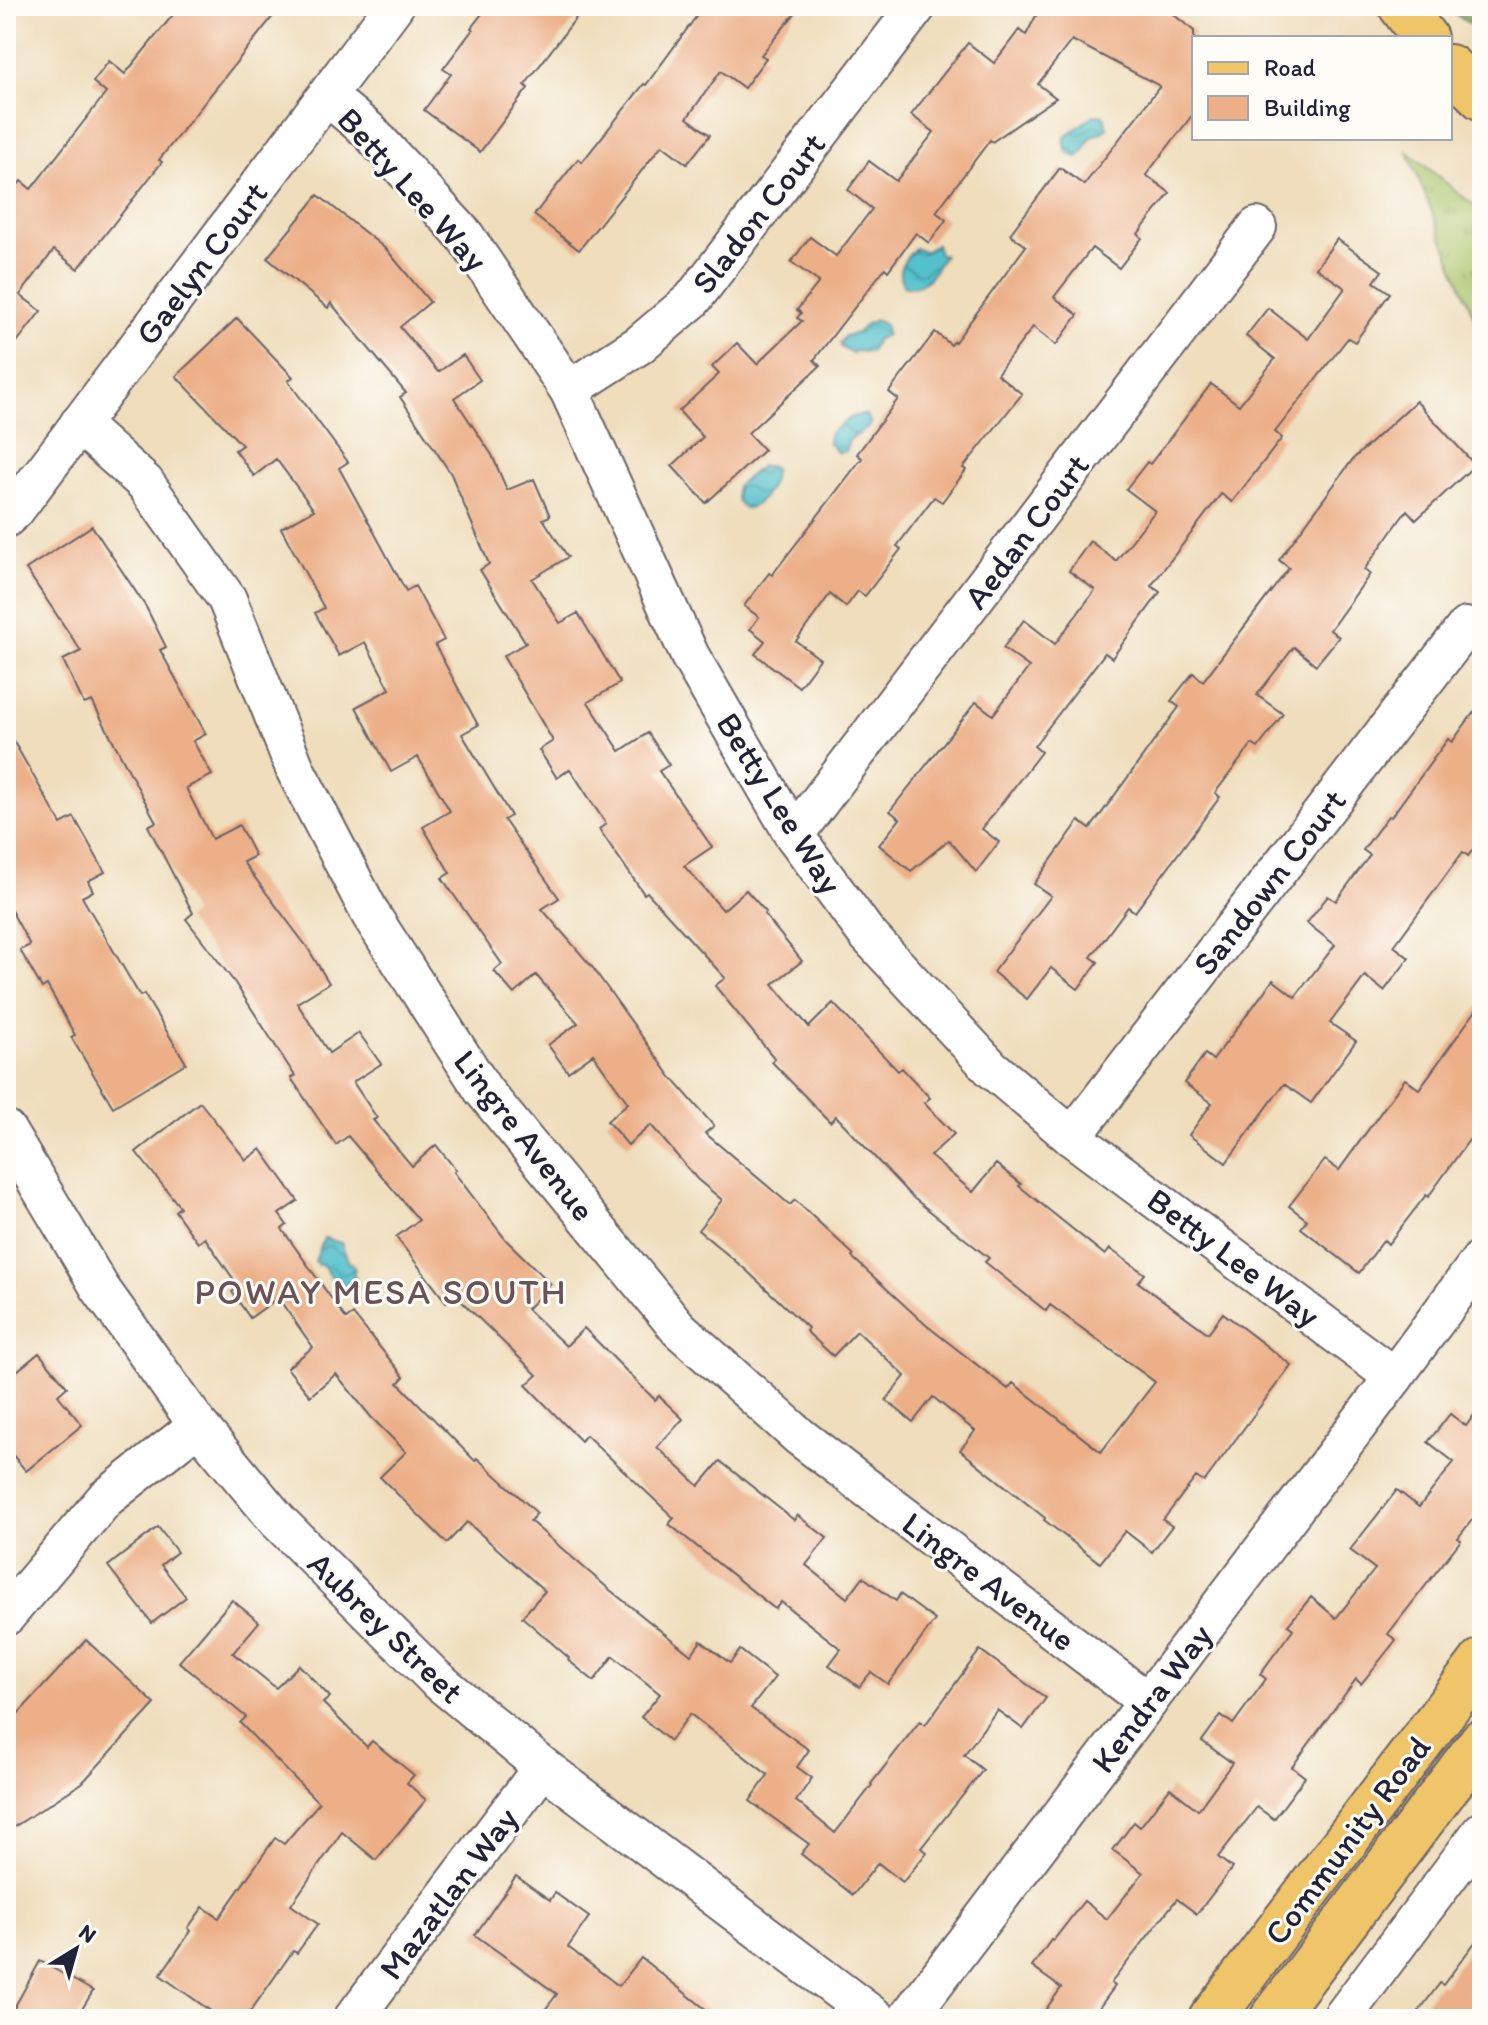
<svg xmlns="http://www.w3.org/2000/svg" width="1488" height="2025" font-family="Itim,sans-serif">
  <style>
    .grass { fill: url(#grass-tufts); stroke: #667453; stroke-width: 2 }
    .forest { fill: url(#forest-crowns); stroke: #55664d; stroke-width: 2 }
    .water { fill: url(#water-waves); stroke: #3a7183; stroke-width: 2 }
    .building { fill: #ecaf87 }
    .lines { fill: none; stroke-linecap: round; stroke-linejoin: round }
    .minor-casing { stroke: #6a6368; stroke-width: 42 }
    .primary-casing { stroke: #6a6368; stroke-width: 48 }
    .minor { stroke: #fff; stroke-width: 38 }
    .primary { stroke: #f0c469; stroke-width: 44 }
    .labels { text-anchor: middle; stroke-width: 6; stroke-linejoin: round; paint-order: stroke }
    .street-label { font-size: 34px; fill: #22223b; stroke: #fdfcf7 }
    .neighbourhood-label { font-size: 36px; letter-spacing: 2px; fill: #695356; stroke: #fdfcf7 }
  </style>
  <defs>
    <pattern id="grass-tufts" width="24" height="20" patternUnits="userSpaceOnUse" patternTransform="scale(2)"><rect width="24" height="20" fill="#abc56b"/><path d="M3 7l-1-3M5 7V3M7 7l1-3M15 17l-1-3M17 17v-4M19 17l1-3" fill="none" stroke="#93a95e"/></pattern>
    <pattern id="forest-crowns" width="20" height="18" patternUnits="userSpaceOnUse" patternTransform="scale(2)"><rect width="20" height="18" fill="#88aa5f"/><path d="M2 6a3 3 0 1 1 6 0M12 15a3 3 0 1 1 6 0" fill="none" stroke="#6f8a50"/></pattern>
    <pattern id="water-waves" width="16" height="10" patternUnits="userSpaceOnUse" patternTransform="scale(2)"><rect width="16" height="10" fill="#53c0cb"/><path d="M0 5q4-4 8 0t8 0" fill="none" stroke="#449ca6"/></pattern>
  </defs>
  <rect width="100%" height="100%" fill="#fdfcf7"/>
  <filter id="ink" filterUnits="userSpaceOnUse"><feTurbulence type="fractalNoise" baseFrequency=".0125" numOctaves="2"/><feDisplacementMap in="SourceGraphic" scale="16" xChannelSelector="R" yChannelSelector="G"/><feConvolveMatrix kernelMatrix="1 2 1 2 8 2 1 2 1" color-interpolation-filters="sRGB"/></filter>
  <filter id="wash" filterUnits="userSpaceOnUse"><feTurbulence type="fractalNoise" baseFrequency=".006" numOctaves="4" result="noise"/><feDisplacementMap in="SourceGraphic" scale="32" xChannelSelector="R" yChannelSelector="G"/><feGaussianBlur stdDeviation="1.8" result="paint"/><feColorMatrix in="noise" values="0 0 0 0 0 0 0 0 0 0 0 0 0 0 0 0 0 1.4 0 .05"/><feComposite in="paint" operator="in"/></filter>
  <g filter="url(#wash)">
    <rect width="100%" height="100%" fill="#efddbb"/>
    <polygon class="grass" points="1408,152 1482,212 1482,337"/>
    <polygon class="forest" points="1444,6 1482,6 1482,33"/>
    <g class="water">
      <path d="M1094,115L1104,116L1107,128C1102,134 1097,132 1092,137C1085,143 1087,150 1078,157C1066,154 1064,148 1065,137Z"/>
      <path d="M936,244L939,254L944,255C933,271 927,291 904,286C894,270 904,261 915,248L925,252Z"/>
      <polygon points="876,320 885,325 886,335 877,339 870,352 854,351 852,354 841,347 840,343 845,336 857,333 867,323"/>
      <polygon points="861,415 866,415 871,424 869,427 849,440 846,451 838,453 828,442 830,433 852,417"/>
      <path d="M761,466H769L774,469C774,485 762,505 746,509C735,502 735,498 737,486Z"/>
      <polygon points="324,1238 341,1243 349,1263 352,1263 355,1270 353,1272 357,1283 353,1289 344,1292 321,1264 318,1265 315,1261"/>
    </g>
    <g id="blocks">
      <g class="building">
        <polygon points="180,6 281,6 159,160 162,162 78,269 54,250 20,295 41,311 6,356 6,201 21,181 31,189 106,93 93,82 109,61 125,74"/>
        <polygon points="488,6 585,6 525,85 528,88 480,152 424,110 451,74 443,69 473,29 471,28"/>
        <polygon points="704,6 801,6 761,55 766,58 744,88 721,71 687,118 710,135 687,164 662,145 579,250 534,215 578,159 582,162 644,84 646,85"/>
        <polygon points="1041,6 1163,6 1194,31 1194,113 1146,175 1170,193 1138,234 1142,238 1119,268 1092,248 1054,297 1078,315 1056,345 1033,327 997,374 1022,394 963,468 966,470 942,502 934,497 897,546 901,549 865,596 858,591 846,607 830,594 796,641 820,659 799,687 755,654 765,641 750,629 759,617 744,606 769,573 772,575 862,458 857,454 898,399 889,392 935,332 951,345 954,341 955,342 1026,246 1010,234 1060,168 1084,185 1160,86 1072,40 1038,84 1056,98 992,142 990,140 936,212 946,220 929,243 916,233 888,271 885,268 814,360 820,366 748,433 764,450 706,503 672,466 703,437 679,411 719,374 712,367 737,343 757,364 802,321 797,318 801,313 797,310 819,282 791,262 810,237 836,256 872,209 848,190 869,161 896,181 934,132 911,115 968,43 994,63 1019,30 1026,35"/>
        <polygon points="318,195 387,250 430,302 400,327 438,372 463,355 480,380 454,398 492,455 507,490 534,479 550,516 543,519 568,557 532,579 560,623 578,613 620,683 588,702 620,751 648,733 669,765 659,771 712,847 684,866 723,910 746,890 766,912 764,914 802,961 773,984 809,1027 833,1003 898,1071 902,1068 930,1098 924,1103 954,1134 930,1156 973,1192 996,1164 1021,1184 1019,1186 1105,1255 1110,1249 1145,1274 1138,1282 1208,1333 1223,1313 1291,1365 1204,1482 1196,1477 1163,1520 1172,1526 1152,1552 1125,1531 1100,1563 1044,1520 1045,1518 960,1450 975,1431 933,1397 913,1422 886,1400 905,1376 857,1331 833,1356 806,1331 808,1328 746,1270 698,1230 722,1200 697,1179 651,1125 628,1145 607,1121 628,1103 593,1054 568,1072 548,1045 578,1023 536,975 514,994 494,971 502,964 442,878 450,873 423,827 450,811 418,757 391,772 356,707 390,689 365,642 339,656 315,613 324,608 281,528 314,510 276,459 254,476 235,450 242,445 176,376 237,318 293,377 288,381 348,462 339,468 406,591 415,586 444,640 435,645 478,725 462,734 511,816 504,820 559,898 542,909 593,968 671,1077 714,1126 705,1133 790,1205 795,1200 854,1255 852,1257 926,1325 1008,1389 1013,1383 1101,1452 1155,1382 1050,1305 1046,1311 985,1262 989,1258 911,1196 836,1116 830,1122 772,1062 775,1059 715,986 725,978 647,892 644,894 599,829 606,824 570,769 557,778 539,750 553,741 503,656 526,643 480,570 489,564 451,474 400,397 406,393 331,303 328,308 267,258"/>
        <polygon points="1337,239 1382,271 1374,282 1390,293 1355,342 1348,338 1275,432 1282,438 1232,502 1221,494 1151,586 1160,592 1112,658 1105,653 1034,746 1041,752 982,829 999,842 976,872 949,840 911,871 879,845 900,819 890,811 976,702 993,715 1029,667 1003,648 1024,620 1055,644 1095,590 1069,571 1090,541 1116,561 1155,511 1126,489 1147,462 1150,464 1211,384 1239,405 1275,359 1246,336 1268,308 1308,339 1345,288 1316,268"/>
        <polygon points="1416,401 1475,465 1416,520 1407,510 1364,570 1370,574 1330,630 1339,637 1316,665 1294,647 1257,695 1283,714 1258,748 1252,744 1215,793 1220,797 1135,912 1128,907 1091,957 1098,962 1078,989 1051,968 1027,999 993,972 1051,896 1034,884 1079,821 1090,829 1179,707 1171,701 1193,673 1203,681 1289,568 1279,560 1353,459"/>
        <polygon points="92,526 146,607 166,647 160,650 206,734 193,741 212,775 186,788 212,839 239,825 255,856 243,862 307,947 329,983 297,1003 329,1053 359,1033 381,1064 353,1082 377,1118 373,1120 412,1166 436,1145 456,1170 454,1172 506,1240 551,1284 527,1309 566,1346 584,1328 655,1400 659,1396 683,1419 657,1447 699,1486 720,1461 794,1520 797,1515 827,1538 806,1565 847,1598 863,1577 896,1601 900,1594 935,1620 888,1684 871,1672 859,1687 829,1665 841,1649 781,1602 775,1609 669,1524 674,1518 586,1435 581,1441 526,1385 537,1375 455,1295 446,1302 396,1237 419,1220 348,1136 336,1145 291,1078 295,1076 235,983 186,919 193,913 148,826 156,822 92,701 84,704 63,660 81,651 26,569"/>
        <polygon points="1482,701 1482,837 1468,856 1463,852 1394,946 1409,958 1384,991 1365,976 1330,1023 1356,1041 1311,1103 1284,1084 1226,1163 1189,1135 1212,1103 1184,1083 1205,1054 1213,1060 1273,980 1295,997 1335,945 1307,923 1328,896 1336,901 1370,855 1363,850 1388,816 1391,817 1448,739 1452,742"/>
        <polygon points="6,728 61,824 74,817 105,872 88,881 93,891 82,897 140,996 144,994 186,1063 113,1107 71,1037 75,1035 47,985 42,988 20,950 30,945 6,901"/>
        <polygon points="1482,1002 1482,1122 1428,1197 1426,1195 1388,1244 1384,1240 1359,1273 1301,1228 1307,1220 1289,1206 1325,1160 1339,1170 1405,1079 1419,1089"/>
        <polygon points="200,1102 246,1160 261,1149 298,1201 279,1214 287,1225 282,1229 346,1319 353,1314 404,1377 398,1383 475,1461 477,1458 537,1513 530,1521 610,1590 691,1655 701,1641 730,1663 740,1650 775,1677 751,1708 809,1750 797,1767 812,1778 796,1801 835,1833 872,1785 871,1784 920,1721 925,1725 980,1650 1046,1698 1023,1729 997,1710 964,1755 983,1770 921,1848 927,1852 903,1882 878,1863 853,1895 801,1854 809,1844 750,1801 768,1775 690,1714 670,1741 641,1717 660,1694 613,1656 594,1681 568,1660 569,1658 522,1617 545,1591 467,1522 447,1543 380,1477 406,1452 371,1417 336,1374 310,1396 287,1368 313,1347 278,1298 250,1318 232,1292 239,1287 205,1238 198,1243 175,1211 180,1207 136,1152"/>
        <polygon points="39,1353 67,1387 58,1395 82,1425 26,1471 6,1447 6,1380"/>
        <polygon points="1482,1404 1482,1507 1458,1538 1461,1540 1388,1634 1396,1640 1361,1684 1356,1679 1292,1767 1305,1777 1274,1819 1257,1807 1218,1857 1232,1868 1197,1914 1177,1899 1111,1983 1115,1986 1091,2019 1039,2019 1061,1988 1032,1967 1051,1940 1053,1941 1084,1901 1107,1919 1143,1873 1113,1850 1134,1822 1140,1827 1170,1788 1198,1810 1232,1763 1202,1741 1221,1715 1233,1724 1266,1679 1260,1674 1293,1629 1288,1625 1311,1597 1336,1618 1375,1569 1350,1550 1397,1490 1419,1507 1454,1462 1428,1442 1450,1414 1466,1426"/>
        <polygon points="158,1527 177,1552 161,1565 186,1597 152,1623 108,1566"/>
        <polygon points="232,1600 259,1622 233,1653 276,1688 299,1665 330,1697 323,1703 367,1747 372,1741 414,1775 407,1783 426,1800 376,1860 342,1832 291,1905 318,1924 297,1953 293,1951 245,2019 222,2019 160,1975 191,1931 188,1928 203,1907 219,1918 275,1838 284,1844 319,1803 240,1723 246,1717 179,1662"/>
        <polygon points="86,1640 155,1704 82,1783 6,1832 6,1723 16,1716"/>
        <polygon points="516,1876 550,1900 555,1893 589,1917 568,1947 619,1986 641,1958 718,2019 538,2019 557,1994 475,1935"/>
        <polygon points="1482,1933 1482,2019 1413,2019 1440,1983 1443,1985"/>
        <polygon points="40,1961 93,1991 76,2019 8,2019"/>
      </g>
    </g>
  </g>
  <g filter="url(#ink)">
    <use href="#blocks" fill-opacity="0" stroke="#6a6368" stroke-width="2"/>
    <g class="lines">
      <defs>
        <g id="minor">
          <polyline points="327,96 369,131 465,236 569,390 690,656 794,835 867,934 991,1068 1072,1137 1394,1377"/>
          <polyline points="569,390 639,345 692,300 917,6"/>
          <polyline points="79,424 145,483 227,599 296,771 371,915 483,1090 679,1329 800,1437 1148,1702"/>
          <polyline points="6,518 15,510 394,6"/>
          <polyline points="794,835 1257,227"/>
          <polyline points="6,1130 100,1288 198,1425 278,1521 435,1678 543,1767 877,2019"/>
          <polyline points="1072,1137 1466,627"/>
          <polyline points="6,1616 105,1499 198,1425"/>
          <polyline points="353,2019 543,1767"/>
          <polyline points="907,2019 1394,1377 1482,1258"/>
          <polyline points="1341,2019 1482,1831"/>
        </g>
        <g id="primary">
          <polyline points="1401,6 1425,38"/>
          <polyline points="1450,67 1482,98"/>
          <polyline points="1211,2019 1482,1661"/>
          <polyline points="1272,2019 1482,1741"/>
        </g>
      </defs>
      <use href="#minor" class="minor-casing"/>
      <use href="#primary" class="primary-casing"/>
      <use href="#minor" class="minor"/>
      <use href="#primary" class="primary"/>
    </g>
  </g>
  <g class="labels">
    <g class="street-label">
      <text transform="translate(413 189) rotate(48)" y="12">Betty Lee Way</text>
      <text transform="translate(758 213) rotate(-52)" y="12">Sladon Court</text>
      <text transform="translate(201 263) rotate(-53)" y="12">Gaelyn Court</text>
      <text transform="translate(1026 531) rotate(-53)" y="12">Aedan Court</text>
      <text transform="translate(780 803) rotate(58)" y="12">Betty Lee Way</text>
      <text transform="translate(1269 882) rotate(-52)" y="12">Sandown Court</text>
      <text transform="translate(525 1135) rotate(52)" y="12">Lingre Avenue</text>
      <text transform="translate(1234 1257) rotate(37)" y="12">Betty Lee Way</text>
      <text transform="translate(989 1581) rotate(37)" y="12">Lingre Avenue</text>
      <text transform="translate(386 1627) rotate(44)" y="12">Aubrey Street</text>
      <text transform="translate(1151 1698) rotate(-53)" y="12">Kendra Way</text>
      <text transform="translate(1347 1840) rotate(-53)" y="12">Community Road</text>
      <text transform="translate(448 1893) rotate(-53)" y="12">Mazatlan Way</text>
    </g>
    <g class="neighbourhood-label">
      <text x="381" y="1304">POWAY MESA SOUTH</text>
    </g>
  </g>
  <rect width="1488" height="2025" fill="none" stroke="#fdfcf7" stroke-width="32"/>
  <rect x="1192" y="36" width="260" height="104" fill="#fdfcf7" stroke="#a5a5ac" stroke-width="2"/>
  <rect x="1208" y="62" width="40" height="12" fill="#f0c469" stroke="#a5a5ac" stroke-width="2"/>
  <text x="1264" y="76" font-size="24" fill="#22223b">Road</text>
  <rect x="1208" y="96" width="40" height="24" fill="#ecaf87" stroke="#a5a5ac" stroke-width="2"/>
  <text x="1264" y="116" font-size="24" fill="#22223b">Building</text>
  <g transform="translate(76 1949) rotate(37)" stroke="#fdfcf7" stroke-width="6" paint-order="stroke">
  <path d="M0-6L14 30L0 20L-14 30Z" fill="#22223b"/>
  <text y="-12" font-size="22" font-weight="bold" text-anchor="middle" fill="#22223b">N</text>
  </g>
</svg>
